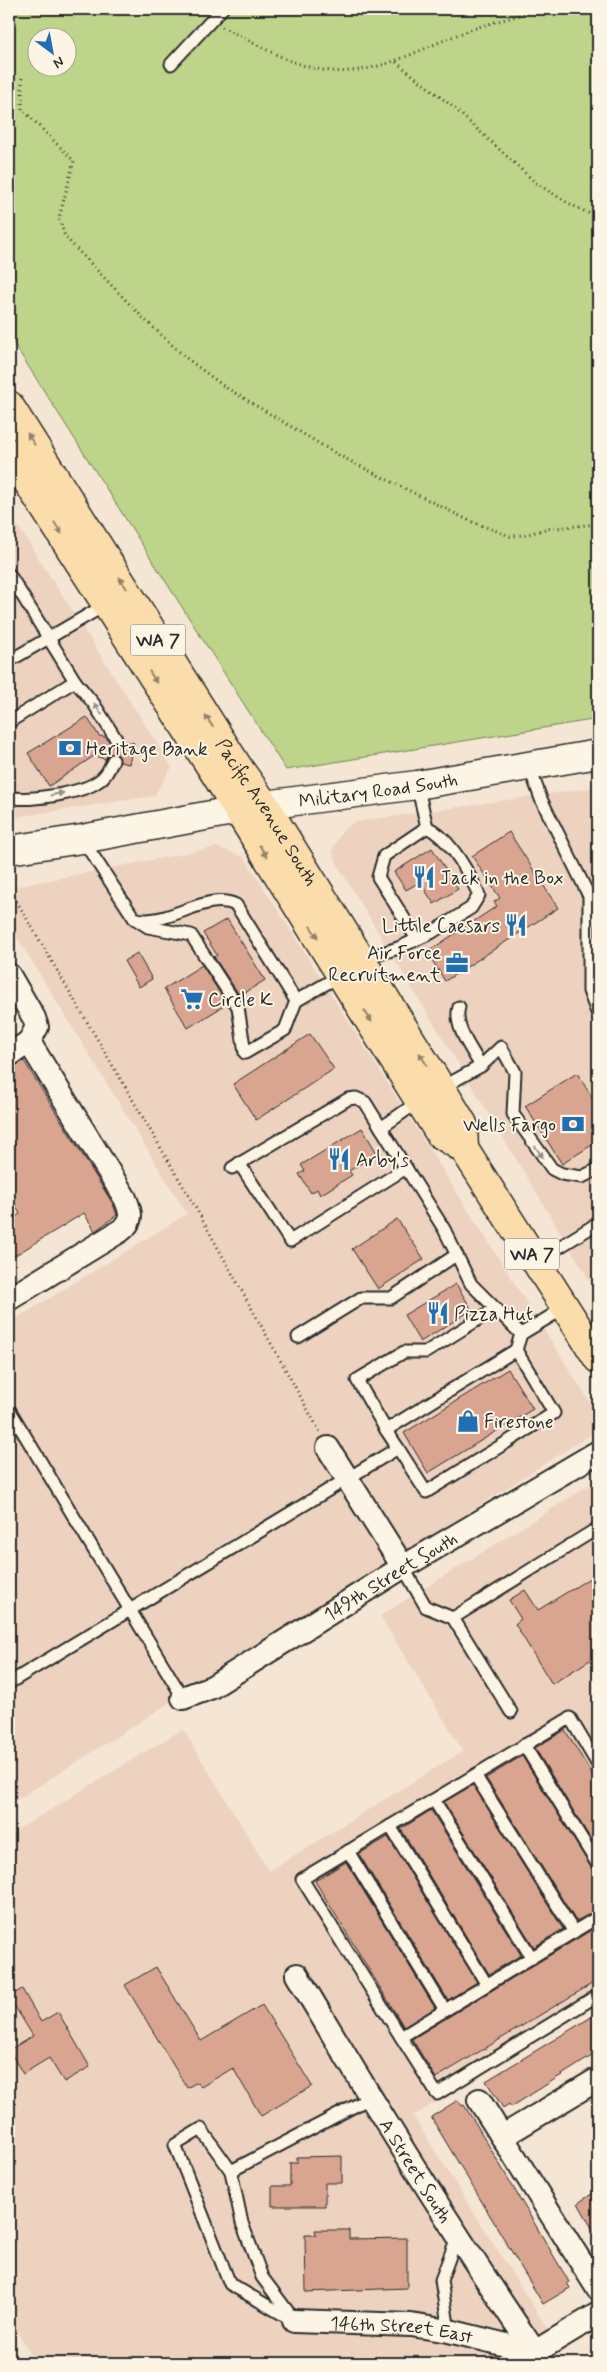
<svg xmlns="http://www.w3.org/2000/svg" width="607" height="2372" font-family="Mynerve,sans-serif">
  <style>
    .built { fill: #edd2c0 }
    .green { fill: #bdd48a; stroke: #74805a; fill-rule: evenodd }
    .building { fill: #daa590; stroke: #2b2b2b }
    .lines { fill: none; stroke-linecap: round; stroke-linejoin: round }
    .service-casing { stroke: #2b2b2b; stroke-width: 15 }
    .minor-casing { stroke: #2b2b2b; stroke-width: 26 }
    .secondary-casing { stroke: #2b2b2b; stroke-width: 31 }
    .primary-casing { stroke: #2b2b2b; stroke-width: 31 }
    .path { stroke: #2b2b2b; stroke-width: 3; stroke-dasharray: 1 4; stroke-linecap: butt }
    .service { stroke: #fcf5e5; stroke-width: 11 }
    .minor { stroke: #fcf5e5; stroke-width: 22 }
    .secondary { stroke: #fcf5e5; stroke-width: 28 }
    .primary { stroke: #faddab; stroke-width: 28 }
    .oneway { fill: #92846b }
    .oneway2 { fill: #949088 }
    .labels { text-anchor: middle; stroke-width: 4; stroke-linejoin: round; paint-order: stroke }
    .shield { fill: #fcf5e5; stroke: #6a6863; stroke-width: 1 }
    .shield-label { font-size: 18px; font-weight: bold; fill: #2b2b2b }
    .poi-label { font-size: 19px; fill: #2b2b2b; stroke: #fcf5e5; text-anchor: start }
    .street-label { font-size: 19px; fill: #2b2b2b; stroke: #fcf5e5 }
  </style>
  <rect width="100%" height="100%" fill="#f5e5d4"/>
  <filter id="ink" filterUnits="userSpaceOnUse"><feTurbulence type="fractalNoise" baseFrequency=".02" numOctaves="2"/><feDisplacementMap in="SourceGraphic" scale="10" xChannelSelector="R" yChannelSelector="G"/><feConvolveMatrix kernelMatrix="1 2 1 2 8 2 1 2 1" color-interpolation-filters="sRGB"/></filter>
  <g filter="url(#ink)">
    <g class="built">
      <polygon points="9,512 172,767 154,796 9,818"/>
      <polygon points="598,787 598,1294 338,866 332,850 342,831 354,822"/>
      <polygon points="217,847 244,857 598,1415 598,1430 9,1805 9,1323 187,1214 9,924 9,888"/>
      <polygon points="598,1480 598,2002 413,2116 553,2338 512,2363 36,2363 9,2318 9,1835 183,1729 269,1871 463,1751 380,1616"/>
    </g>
    <path class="green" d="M9,9H598V719L286,770L9,336ZM38,38H68V68H38Z"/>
    <g class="building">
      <polygon points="87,717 99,736 106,737 112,745 120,746 123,741 134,743 129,764 120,762 119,756 116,753 109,754 105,759 94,756 49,786 28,753"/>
      <polygon points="509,832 558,908 445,981 427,952 497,906 494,902 500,898 472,856"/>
      <polygon points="432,848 458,889 434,904 420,882 406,890 394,872"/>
      <polygon points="227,919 265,980 240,996 214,957 217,955 203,933"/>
      <polygon points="137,953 152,979 139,987 124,961"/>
      <polygon points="202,965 227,1004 188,1028 164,989"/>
      <polygon points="310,1034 334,1069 256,1120 233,1084"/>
      <polygon points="24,1061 113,1204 117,1215 95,1231 84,1213 9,1259 9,1221 20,1214 9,1193 9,1068"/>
      <polygon points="577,1073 598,1107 598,1141 562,1164 525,1106"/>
      <polygon points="362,1128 377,1153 349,1171 352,1175 320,1195 317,1189 311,1193 299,1174 305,1171 301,1165"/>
      <polygon points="397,1219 424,1259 378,1289 352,1249"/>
      <polygon points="456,1284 472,1310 420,1342 404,1315"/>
      <polygon points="508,1369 533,1409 428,1473 404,1433"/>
      <polygon points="598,1573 598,1655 552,1684 515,1624 521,1619 509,1600 525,1590 538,1610"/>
      <polygon points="565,1730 598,1784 598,1851 535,1748"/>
      <polygon points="522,1756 592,1869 598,1872 598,1910 576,1921 486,1778"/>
      <polygon points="473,1785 563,1929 534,1947 444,1802"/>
      <polygon points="431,1810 521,1955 489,1974 401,1829"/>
      <polygon points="388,1837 477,1982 448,2000 359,1854"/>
      <polygon points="346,1862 435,2008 404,2027 315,1881"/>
      <polygon points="598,1926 598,1980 436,2078 412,2039"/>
      <polygon points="156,1967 201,2041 262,2005 312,2086 261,2116 233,2068 201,2087 197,2082 187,2088 125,1985"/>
      <polygon points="22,1989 41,2022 58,2012 90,2067 64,2082 49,2058 23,2074 9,2050 33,2036 9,1997"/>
      <polygon points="598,2013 598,2052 511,2107 509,2104 503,2108 486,2081"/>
      <polygon points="458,2100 462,2106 464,2105 476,2124 569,2282 567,2283 570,2288 543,2304 431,2117"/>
      <polygon points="342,2156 342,2183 325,2183 325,2206 272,2206 272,2186 290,2186 290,2163 297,2163 297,2157"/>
      <polygon points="598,2190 598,2239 578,2203"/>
      <polygon points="315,2230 349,2230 349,2239 407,2238 407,2288 306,2292 305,2235 316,2235"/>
    </g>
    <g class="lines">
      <defs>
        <g id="service">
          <polyline points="171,64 222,9"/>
          <polyline points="9,574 75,681 9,722"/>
          <polyline points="9,661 107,604"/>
          <polyline points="75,681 94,704 116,739"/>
          <polyline points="529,766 541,799 589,896 589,991 598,1015"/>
          <path d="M9,797C27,802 82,793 97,782C106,777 109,769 113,760"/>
          <path d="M82,839L134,918C166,929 205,890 236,905L296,1001"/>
          <polyline points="134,918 148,927 191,935 238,1007 245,1053 285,1030 296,1001 341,975"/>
          <polyline points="417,939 378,877 384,856 427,827"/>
          <path d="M361,960L398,948L431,933L471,908L479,895C468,871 451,839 427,827L417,785"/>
          <path d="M459,1007C453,1026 472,1050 481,1066"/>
          <polyline points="441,1088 481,1066 501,1047 515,1072 513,1114 552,1169 562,1174 582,1177 598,1169"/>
          <polyline points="381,1128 419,1101"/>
          <polyline points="239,1163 290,1241 406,1168"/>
          <polyline points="232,1168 348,1099 356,1098 365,1102 444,1229 471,1284 521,1334"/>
          <polyline points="537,1261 598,1223"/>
          <polyline points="298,1337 361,1298 391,1298 456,1255"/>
          <polyline points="9,1409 183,1698"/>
          <polyline points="386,1430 357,1380 404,1352 426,1352 495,1309"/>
          <polyline points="398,1448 386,1430 516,1350"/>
          <polyline points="403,1567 426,1607 453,1618"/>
          <polyline points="9,1683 398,1448 426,1492 554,1413 516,1350 521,1334 566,1307"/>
          <polyline points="511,1712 453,1618 598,1528"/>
          <polyline points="524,1745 598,1865"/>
          <polyline points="598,1765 570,1718 302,1879 401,2037 598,1917"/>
          <polyline points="475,1775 574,1932"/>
          <polyline points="434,1800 532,1958"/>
          <polyline points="390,1826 487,1985"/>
          <polyline points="348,1851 445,2010"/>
          <polyline points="401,2037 437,2094 598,1995"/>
          <polyline points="231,2171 242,2223 262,2277 292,2317"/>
          <polyline points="294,2321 230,2284 175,2145 201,2129 231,2171 370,2098"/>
          <polyline points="449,2331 441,2280 457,2237"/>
        </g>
        <g id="minor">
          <polyline points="9,975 34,1018 37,1027 29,1042 9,1055"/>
          <path d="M9,1299L120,1231C134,1221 131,1212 125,1198L29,1042"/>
          <polyline points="328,1448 403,1567"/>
          <path id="s1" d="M183,1698L212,1687L403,1567L598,1452"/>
          <path id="s2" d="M297,1975C373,2103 451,2229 535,2352L536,2363"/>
          <polyline points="479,2100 598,2289"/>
          <polyline points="503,2136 598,2079"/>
          <path id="s3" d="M294,2321L411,2325L449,2331L535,2352"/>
          <polyline points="535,2352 598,2314"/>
        </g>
        <g id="secondary">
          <path id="s4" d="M9,850L82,839L265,805L417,785L598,754"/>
        </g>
        <g id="primary">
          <path id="s5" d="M9,405L240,770L265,805L441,1088L463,1124L464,1149"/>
          <polyline points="9,453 214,772 440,1134 464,1149 598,1359"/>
        </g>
      </defs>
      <use href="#service" class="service-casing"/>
      <use href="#minor" class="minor-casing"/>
      <use href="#secondary" class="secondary-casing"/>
      <use href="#primary" class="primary-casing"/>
      <g class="path">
        <path d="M222,27C256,43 293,68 331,71C379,75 419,49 462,33C487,23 513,18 538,9"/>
        <polyline points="396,62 453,107 536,183 568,203 598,218"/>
        <polyline points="22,78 22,109 74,161 59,218 65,237 142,317 185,357 225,387 340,456 470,521 510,536 525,535 545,529 598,524"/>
        <polyline points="9,888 197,1210 320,1432"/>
      </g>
      <use href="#service" class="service"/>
      <use href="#minor" class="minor"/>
      <use href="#secondary" class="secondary"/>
      <use href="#primary" class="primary"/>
    </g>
    <defs><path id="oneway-solid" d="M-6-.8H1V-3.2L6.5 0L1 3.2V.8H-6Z" transform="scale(1.25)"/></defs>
    <g class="oneway">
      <use href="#oneway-solid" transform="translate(31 439) rotate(-122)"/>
      <use href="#oneway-solid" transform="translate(58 528) rotate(57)"/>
      <use href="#oneway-solid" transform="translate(123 583) rotate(-123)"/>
      <use href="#oneway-solid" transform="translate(153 677) rotate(58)"/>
      <use href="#oneway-solid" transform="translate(209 721) rotate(-122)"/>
      <use href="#oneway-solid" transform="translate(263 851) rotate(58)"/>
      <use href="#oneway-solid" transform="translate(314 932) rotate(57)"/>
      <use href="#oneway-solid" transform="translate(368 1016) rotate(58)"/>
      <use href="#oneway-solid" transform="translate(423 1059) rotate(-122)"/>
    </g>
    <g class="oneway2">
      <use href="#oneway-solid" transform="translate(98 709) rotate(-125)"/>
      <use href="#oneway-solid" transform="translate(57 794) rotate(-11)"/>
      <use href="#oneway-solid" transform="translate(539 1152) rotate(55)"/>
    </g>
  </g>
  <defs>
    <symbol id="bank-bare" viewBox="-9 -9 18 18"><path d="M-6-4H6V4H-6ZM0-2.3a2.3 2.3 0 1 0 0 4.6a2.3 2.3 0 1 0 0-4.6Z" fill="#1f6fb2" stroke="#fcf5e5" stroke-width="2.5" paint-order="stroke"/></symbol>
    <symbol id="restaurant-bare" viewBox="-9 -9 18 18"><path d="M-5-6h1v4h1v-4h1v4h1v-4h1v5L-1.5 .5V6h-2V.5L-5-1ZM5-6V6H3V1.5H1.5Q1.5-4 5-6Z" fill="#1f6fb2" stroke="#fcf5e5" stroke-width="2.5" paint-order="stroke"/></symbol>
    <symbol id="office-bare" viewBox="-9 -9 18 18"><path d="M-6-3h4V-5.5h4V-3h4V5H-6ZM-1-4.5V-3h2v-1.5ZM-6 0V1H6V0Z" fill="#1f6fb2" stroke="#fcf5e5" stroke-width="2.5" paint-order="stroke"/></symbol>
    <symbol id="supermarket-bare" viewBox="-9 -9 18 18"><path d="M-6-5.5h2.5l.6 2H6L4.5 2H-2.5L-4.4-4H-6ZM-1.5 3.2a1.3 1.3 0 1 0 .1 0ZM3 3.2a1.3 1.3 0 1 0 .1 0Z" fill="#1f6fb2" stroke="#fcf5e5" stroke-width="2.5" paint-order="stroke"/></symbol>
    <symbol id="shop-bare" viewBox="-9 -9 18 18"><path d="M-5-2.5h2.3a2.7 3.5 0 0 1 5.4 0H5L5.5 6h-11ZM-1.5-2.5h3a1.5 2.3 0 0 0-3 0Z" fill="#1f6fb2" stroke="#fcf5e5" stroke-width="2.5" paint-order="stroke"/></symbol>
  </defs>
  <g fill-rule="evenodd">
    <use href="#bank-bare" x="54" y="732" width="32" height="32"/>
    <use href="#restaurant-bare" x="408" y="861" width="32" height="32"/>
    <use href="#restaurant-bare" x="500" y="909" width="32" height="32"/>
    <use href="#office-bare" x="441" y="947" width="32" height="32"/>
    <use href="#supermarket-bare" x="176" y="983" width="32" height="32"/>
    <use href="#bank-bare" x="557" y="1108" width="32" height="32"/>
    <use href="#restaurant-bare" x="323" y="1143" width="32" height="32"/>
    <use href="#restaurant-bare" x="422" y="1297" width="32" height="32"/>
    <use href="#shop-bare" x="452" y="1405" width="32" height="32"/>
  </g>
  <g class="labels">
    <g class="shield">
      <rect x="130.5" y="624.5" width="55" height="31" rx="4"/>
      <rect x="504.5" y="1238.5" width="55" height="31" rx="4"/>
    </g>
    <g class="shield-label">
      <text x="158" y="646">WA 7</text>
      <text x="532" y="1260">WA 7</text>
    </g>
    <g class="poi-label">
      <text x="86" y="755">Heritage Bank</text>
      <text x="440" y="884">Jack in the Box</text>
      <text x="500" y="932" text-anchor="end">Little Caesars</text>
      <text x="441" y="959" text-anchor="end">Air Force<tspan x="441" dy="22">Recruitment</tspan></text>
      <text x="208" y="1006">Circle K</text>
      <text x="556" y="1131" text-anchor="end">Wells Fargo</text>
      <text x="356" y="1166">Arby's</text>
      <text x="454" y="1320">Pizza Hut</text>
      <text x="484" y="1428">Firestone</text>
    </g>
    <g class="street-label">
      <text dy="7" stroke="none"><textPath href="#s4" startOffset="374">Military Road South</textPath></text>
      <text dy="7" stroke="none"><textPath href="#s5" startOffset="482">Pacific Avenue South</textPath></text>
      <text dy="7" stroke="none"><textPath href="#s1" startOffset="241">149th Street South</textPath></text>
      <text dy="7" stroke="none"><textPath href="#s2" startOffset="229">A Street South</textPath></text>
      <text dy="7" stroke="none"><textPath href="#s3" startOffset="108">146th Street East</textPath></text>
    </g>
  </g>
  <rect width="607" height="2372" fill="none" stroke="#fcf5e5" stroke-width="30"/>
  <rect x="15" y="15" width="577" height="2342" fill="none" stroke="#2b2b2b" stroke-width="2" filter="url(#ink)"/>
  <g transform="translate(52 52) rotate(148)"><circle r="24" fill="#fcf5e5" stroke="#a8a49b"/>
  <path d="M0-4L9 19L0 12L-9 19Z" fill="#1f6fb2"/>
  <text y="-8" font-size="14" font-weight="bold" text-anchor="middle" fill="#2b2b2b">N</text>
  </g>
</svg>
